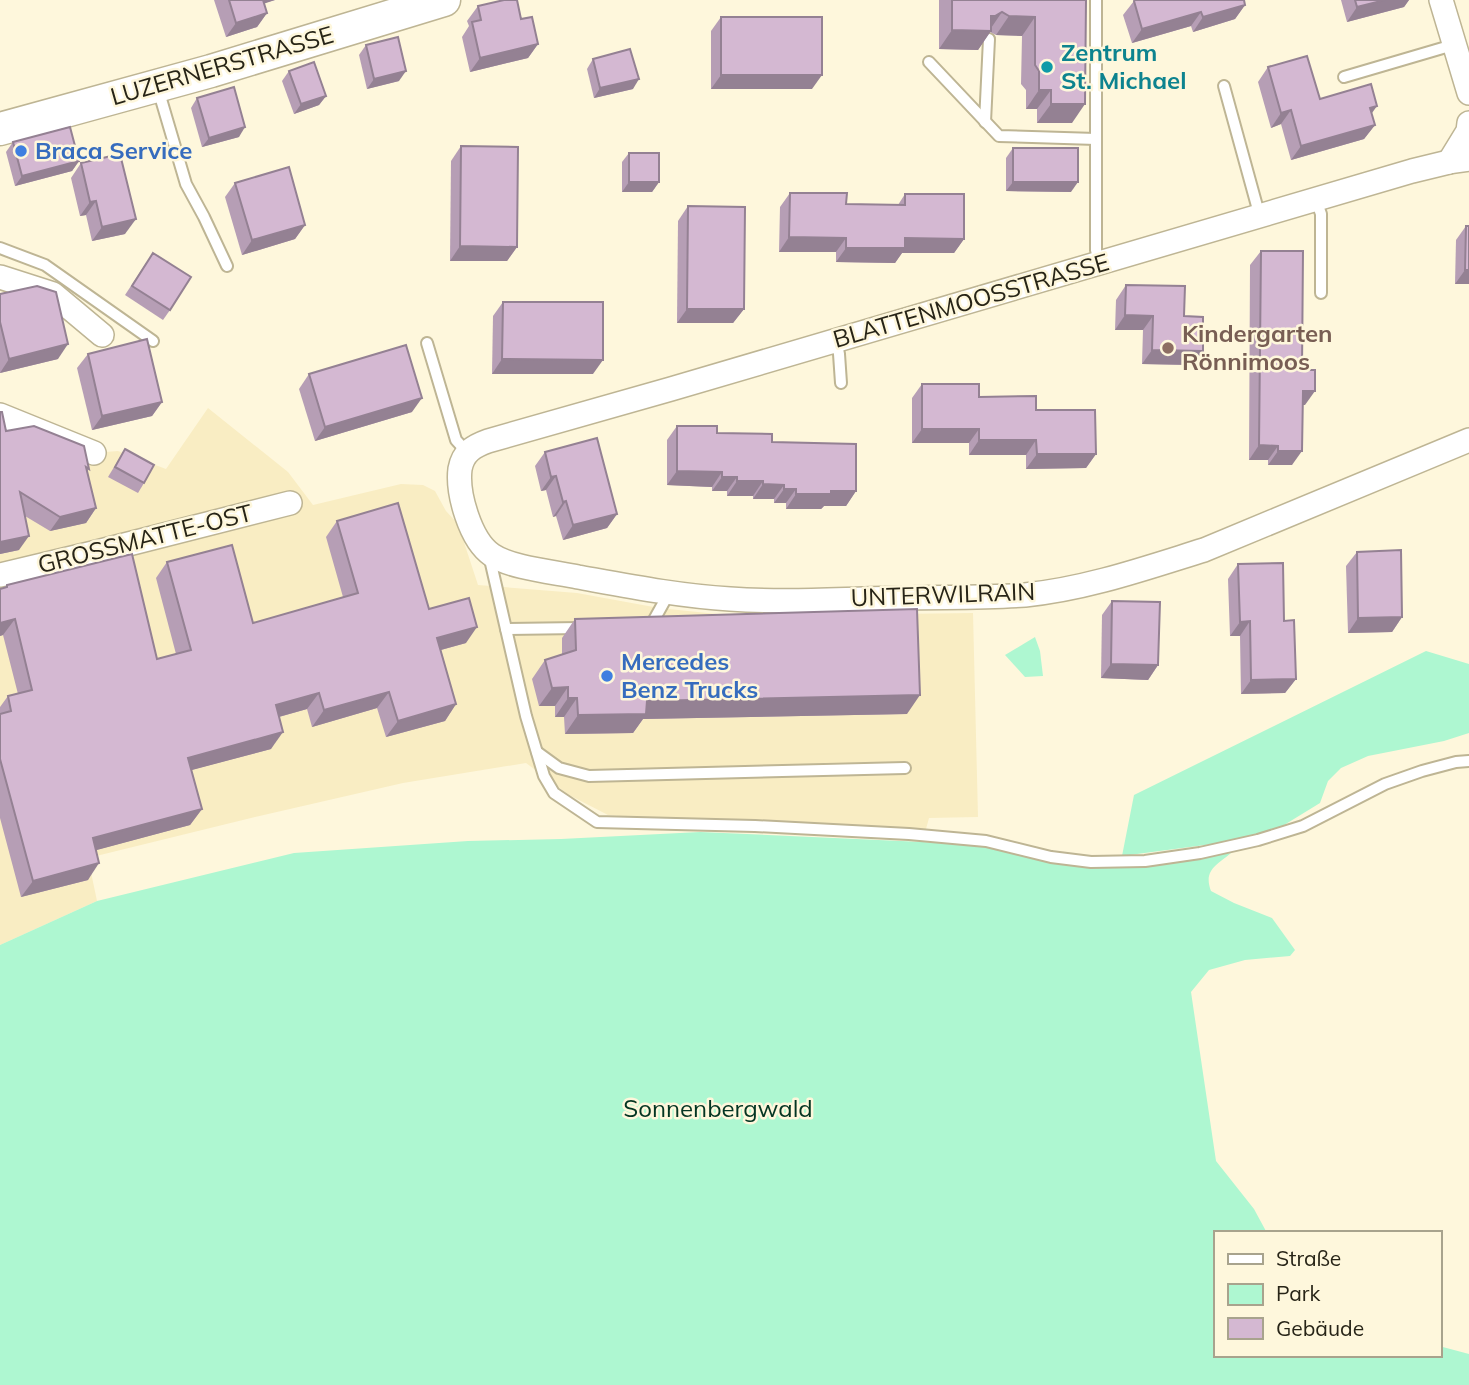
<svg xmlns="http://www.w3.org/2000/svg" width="1469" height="1385" font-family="Mulish,sans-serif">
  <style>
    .built { fill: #f9edc3 }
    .green { fill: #aef7d1 }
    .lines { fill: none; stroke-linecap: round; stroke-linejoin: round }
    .service-casing { stroke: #beb594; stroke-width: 14 }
    .minor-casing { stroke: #beb594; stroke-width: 26 }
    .secondary-casing { stroke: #beb594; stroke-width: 35 }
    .service { stroke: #fff; stroke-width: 10 }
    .minor { stroke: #fff; stroke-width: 23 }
    .secondary { stroke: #fff; stroke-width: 32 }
    .wall { fill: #b69eb5 }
    .shaded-wall { fill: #948193 }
    .building { fill: #d4b8d2; stroke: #948193; stroke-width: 2 }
    .culture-dot { fill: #0f9aa8; stroke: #fef7dc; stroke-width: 2.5 }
    .shop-dot { fill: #3f7fe0; stroke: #fef7dc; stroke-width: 2.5 }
    .education-dot { fill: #8d6e63; stroke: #fef7dc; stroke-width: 2.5 }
    .labels { text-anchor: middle; stroke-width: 5; stroke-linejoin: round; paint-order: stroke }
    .culture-label { font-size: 24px; font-weight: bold; fill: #0d838f; stroke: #fef7dc; text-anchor: start }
    .street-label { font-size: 24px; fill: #272417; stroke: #fef7dc }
    .shop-label { font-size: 24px; font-weight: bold; fill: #366cbe; stroke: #fef7dc; text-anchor: start }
    .education-label { font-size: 24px; font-weight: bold; fill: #785e54; stroke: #fef7dc; text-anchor: start }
    .park-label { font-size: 24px; fill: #033522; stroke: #fef7dc }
  </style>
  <rect width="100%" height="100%" fill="#fef7dc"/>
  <polygon class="built" points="208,408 288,472 313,505 401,484 423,485 435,491 446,511 458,524 478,585 577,593 659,608 736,616 973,613 978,817 929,818 926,829 681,821 608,815 569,795 526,763 403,783 251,818 88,858 97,901 0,945 0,422 81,454 118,451 166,469"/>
  <g class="green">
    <polygon points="1035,637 1040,651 1043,676 1025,677 1005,655"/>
    <polygon points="1426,651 1469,664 1469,733 1444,741 1368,756 1341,768 1328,781 1320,803 1276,830 1220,843 1122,856 1134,795"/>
    <path d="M700,832L923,842L979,846L1038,859L1084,867H1120L1161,864L1231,853C1217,865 1203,870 1211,891L1234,903L1272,918L1295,950L1290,956L1245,960L1209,970L1191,992L1216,1161L1254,1209L1267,1233H1215V1355H1439V1346L1469,1354V1385H0V945L97,901L294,853L468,841L561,839Z"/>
  </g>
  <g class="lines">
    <defs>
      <g id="service">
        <polyline points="1096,0 1096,250 1099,263"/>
        <polyline points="929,62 999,136 1096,139"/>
        <polyline points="1344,77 1453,45"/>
        <polyline points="1224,86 1260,217"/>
        <polyline points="158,89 186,184 204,217 227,266"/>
        <polyline points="985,122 989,39"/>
        <polyline points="1316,200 1321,214 1321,293"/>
        <polyline points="0,248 45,265 153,341"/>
        <polyline points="836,340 839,354 841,383"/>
        <polyline points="427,343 456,440 467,452"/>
        <polyline points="489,555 526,716 544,776 554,793 597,822 755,826 909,834 986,841 1051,857 1091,862 1145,861 1200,853 1258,840 1303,826 1385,784 1422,771 1456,762 1469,761"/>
        <polyline points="649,627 650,627 669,593"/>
        <polyline points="506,629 580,628"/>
        <polyline points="537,752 559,768 589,776 905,768"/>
      </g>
      <g id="minor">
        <polyline points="1441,0 1469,93"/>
        <path d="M1469,159L1449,162L1412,171L671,389L488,441C474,446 463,452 460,469C457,493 470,540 492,555C511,568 554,572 578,577C628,586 679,596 730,599C787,603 846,599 904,598C944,597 985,598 1025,595C1086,589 1146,568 1204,550L1469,440"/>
        <polyline points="1449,162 1468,131 1469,123"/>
        <polyline points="0,277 53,294 102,335"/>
        <polyline points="0,415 94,453"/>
        <polyline points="0,575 93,553 290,503"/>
      </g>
      <polyline id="secondary" points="0,129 211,71 444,0"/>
    </defs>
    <use href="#service" class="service-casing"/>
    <use href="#minor" class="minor-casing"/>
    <use href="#secondary" class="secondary-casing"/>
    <use href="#service" class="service"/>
    <use href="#minor" class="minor"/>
    <use href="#secondary" class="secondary"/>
  </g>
  <g class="wall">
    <polygon points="214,0 275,0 264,3 267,13 257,27 226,37"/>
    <polygon points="939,0 1086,0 1072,123 1037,123 1037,109 1026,109 1026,90 1021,84 1022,36 996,35 990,32 978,50 939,49"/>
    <polygon points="1341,0 1409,0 1404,7 1347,22"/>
    <polygon points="1134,1 1245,5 1235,19 1193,32 1191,26 1132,43 1123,15"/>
    <polygon points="478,6 521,19 538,44 528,58 470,72 462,37 469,26 467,21"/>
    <polygon points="721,17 812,89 711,89 711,31"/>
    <polygon points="366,45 399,81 367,89 359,55"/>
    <polygon points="593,59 633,89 594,98 587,69"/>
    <polygon points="1268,67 1320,99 1371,114 1375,125 1364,139 1291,160 1281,124 1271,128 1258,82"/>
    <polygon points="289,71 326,96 319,105 294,114 282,81"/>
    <polygon points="197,98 239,137 202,147 191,108"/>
    <polygon points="13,142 79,161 72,171 15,186 6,152"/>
    <polygon points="461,146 517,247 507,261 450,261 451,161"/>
    <polygon points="1013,148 1071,192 1006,191 1006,158"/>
    <polygon points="629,153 659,182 652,192 622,192 622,162"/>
    <polygon points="81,163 125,234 92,241 86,215 80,216 71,178"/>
    <polygon points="235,183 305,225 295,239 242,255 225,197"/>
    <polygon points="790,193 846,204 898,205 905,194 964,239 954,253 902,253 895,263 836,262 836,252 779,252 780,207"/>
    <polygon points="688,206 744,309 733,323 677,323 678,221"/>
    <polygon points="1466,226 1469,284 1455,284 1456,240"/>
    <polygon points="1261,251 1302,370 1305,405 1302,405 1292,465 1268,465 1268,460 1249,460 1250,265"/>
    <polygon points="146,263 170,310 163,320 125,295"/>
    <polygon points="1126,285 1184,316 1193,365 1142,364 1143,330 1115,330 1116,300"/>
    <polygon points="0,294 58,359 0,373"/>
    <polygon points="503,302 593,374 492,374 493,316"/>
    <polygon points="88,354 162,402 152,416 92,430 77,368"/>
    <polygon points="309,374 412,412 315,441 299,389"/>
    <polygon points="922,384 1036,410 1096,454 1086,468 1026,469 1026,455 969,455 969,443 912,443 912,398"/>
    <polygon points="0,412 6,431 89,469 87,472 96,508 86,523 50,531 25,516 19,550 0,554"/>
    <polygon points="677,426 772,442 856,491 846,506 824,506 821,509 786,509 786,503 774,503 774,499 753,499 753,496 727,496 727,491 712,491 712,487 667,485 667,440"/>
    <polygon points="125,449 144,483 138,493 108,477"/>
    <polygon points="545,452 617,514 607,528 563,540 556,516 553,517 546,490 541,491 535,466"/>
    <polygon points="337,521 429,609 466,643 441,650 456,704 445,721 386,737 377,708 312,727 307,709 279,717 271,749 191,770 202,809 190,825 96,850 88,880 21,897 0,818 0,707 8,696 18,694 3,635 0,636 0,589 4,588 7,585 157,659 176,654 156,578 167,562 253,623 343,597 326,537"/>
    <polygon points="1357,552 1402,617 1392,632 1348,633 1346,566"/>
    <polygon points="1238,564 1284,621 1296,679 1285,693 1241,694 1240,636 1230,636 1228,579"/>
    <polygon points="1112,601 1158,665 1148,680 1101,678 1102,615"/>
    <polygon points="575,619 907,714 643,719 633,733 565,734 564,717 555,717 555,706 539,706 532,679 545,660 562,655 562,638"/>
  </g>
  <g class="shaded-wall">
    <polygon points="256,0 275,0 251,8"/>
    <polygon points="1385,0 1409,0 1404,7 1347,22 1357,7"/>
    <polygon points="1245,5 1235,19 1193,32 1203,17"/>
    <polygon points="1002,12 989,31 991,31 978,50 939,49 952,30"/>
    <polygon points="1201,12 1191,26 1132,43 1142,29"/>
    <polygon points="267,13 257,27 226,37 236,23"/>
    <polygon points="1009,16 1035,17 1022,36 996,35"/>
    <polygon points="538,44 528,58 470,72 480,58"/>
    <polygon points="406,71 399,81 367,89 374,79"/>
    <polygon points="721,75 822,75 812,89 711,89"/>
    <polygon points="639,79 633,89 594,98 600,88"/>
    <polygon points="1039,90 1051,90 1037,109 1026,109"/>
    <polygon points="326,96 319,105 294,114 301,104"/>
    <polygon points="1051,104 1085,104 1072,123 1037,123"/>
    <polygon points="1377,106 1367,120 1370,108"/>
    <polygon points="1291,110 1281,124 1271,128 1281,113"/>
    <polygon points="1375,125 1364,139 1291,160 1301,146"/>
    <polygon points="245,127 239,137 202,147 209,138"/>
    <polygon points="79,161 72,171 15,186 22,176"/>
    <polygon points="629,182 659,182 652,192 622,192"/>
    <polygon points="1013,182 1078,182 1071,192 1006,191"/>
    <polygon points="96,201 86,215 80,216 90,202"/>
    <polygon points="136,219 125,234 92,241 102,227"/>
    <polygon points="305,225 295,239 242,255 252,240"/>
    <polygon points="789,237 846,238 836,252 779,252"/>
    <polygon points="905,238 964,239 954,253 902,253 895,263 836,262 846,248"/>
    <polygon points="460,246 517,247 507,261 450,261"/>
    <polygon points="1465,270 1469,270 1469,284 1455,284"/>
    <polygon points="687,309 744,309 733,323 677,323"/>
    <polygon points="1125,315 1153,316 1143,330 1115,330"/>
    <polygon points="68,344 58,359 0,373 9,359"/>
    <polygon points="1152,350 1203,351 1193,365 1142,364"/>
    <polygon points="502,359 603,360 593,374 492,374"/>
    <polygon points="1303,391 1315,391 1305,405 1292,405"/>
    <polygon points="422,398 412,412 315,441 325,427"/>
    <polygon points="162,402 152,416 92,430 102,416"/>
    <polygon points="922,429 979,429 969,443 912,443"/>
    <polygon points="979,440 1036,440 1026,455 969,455"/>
    <polygon points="1259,445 1278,446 1268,460 1249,460"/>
    <polygon points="1278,451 1302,451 1292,465 1268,465"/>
    <polygon points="1037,454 1096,454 1086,468 1026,469"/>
    <polygon points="677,471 722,472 712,487 667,485"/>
    <polygon points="556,476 546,490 541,491 551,477"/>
    <polygon points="722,477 737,477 727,491 712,491"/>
    <polygon points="737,481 763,481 753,496 727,496"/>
    <polygon points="763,484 784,485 774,499 753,499"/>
    <polygon points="784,489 796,489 786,503 774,503"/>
    <polygon points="831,491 856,491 846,506 824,506 821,509 786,509 796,494"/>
    <polygon points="566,501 556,516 553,517 563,502"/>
    <polygon points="96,508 86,523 50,531 60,517"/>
    <polygon points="617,514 607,528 563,540 573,525"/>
    <polygon points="29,536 19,550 0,554 0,542"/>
    <polygon points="1402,617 1392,632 1348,633 1358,618"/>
    <polygon points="15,619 3,635 0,636 0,623"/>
    <polygon points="1250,621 1240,636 1230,636 1240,622"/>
    <polygon points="477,627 466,643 426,654 437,638"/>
    <polygon points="1111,664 1158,665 1148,680 1101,678"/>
    <polygon points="1296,679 1285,693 1241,694 1251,680"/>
    <polygon points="568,687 555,706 539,706 552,688"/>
    <polygon points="389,692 377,708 312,727 324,710"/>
    <polygon points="319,693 307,709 264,721 276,705"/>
    <polygon points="920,695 907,714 643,719 633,733 565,734 578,715 647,701"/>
    <polygon points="568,698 577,698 564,717 555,717"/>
    <polygon points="456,704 445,721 386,737 398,721"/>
    <polygon points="283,732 271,749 177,774 188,758"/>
    <polygon points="202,809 190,825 82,854 93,838"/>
    <polygon points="99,863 88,880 21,897 33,881"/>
  </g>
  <g class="building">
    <polygon points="229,0 263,0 267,13 236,23"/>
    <polygon points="504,0 517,0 521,19 532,17 538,44 480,58 472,22 481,20 478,6"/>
    <polygon points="952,0 1086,0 1085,104 1051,104 1051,90 1039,90 1039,71 1035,65 1035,17 1009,16 1002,12 995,16 991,16 991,31 952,30"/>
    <polygon points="1135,0 1244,0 1245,5 1203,17 1201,12 1142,29 1134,1"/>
    <polygon points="1355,0 1385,0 1357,7"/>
    <rect x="721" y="17" width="101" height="58"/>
    <polygon points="398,37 406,71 374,79 366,45"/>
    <polygon points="630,49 639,79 600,88 593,59"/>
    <polygon points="1307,56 1320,99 1371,84 1377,106 1370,108 1375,125 1301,146 1291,110 1281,113 1268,67"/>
    <polygon points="314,62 326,96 301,104 289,71"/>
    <polygon points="234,87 245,127 209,138 197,98"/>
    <polygon points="70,127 79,161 22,176 13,142"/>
    <polygon points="461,146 518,147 517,247 460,246"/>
    <rect x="1013" y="148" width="65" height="34"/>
    <rect x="629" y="153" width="30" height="29"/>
    <polygon points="120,154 136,219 102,227 96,201 90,202 81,163"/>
    <polygon points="289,167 305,225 252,240 235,183"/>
    <polygon points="790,193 847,193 846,204 905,205 905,194 964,194 964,239 905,238 905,248 846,248 846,238 789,237"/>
    <polygon points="688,206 745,207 744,309 687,309"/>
    <polygon points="1466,226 1469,226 1469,270 1465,270"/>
    <polygon points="1261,251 1303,251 1302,370 1315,370 1315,391 1303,391 1302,451 1278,451 1278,446 1259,445"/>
    <polygon points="153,253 191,277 170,310 132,286"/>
    <polygon points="1126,285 1185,286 1184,316 1203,317 1203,351 1152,350 1153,316 1125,315"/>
    <polygon points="37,286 56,292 68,344 9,359 0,322 0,294"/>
    <polygon points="503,302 603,302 603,360 502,359"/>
    <polygon points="147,339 162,402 102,416 88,354"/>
    <polygon points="406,345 422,398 325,427 309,374"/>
    <polygon points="922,384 979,384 979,397 1036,396 1036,410 1095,410 1096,454 1037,454 1036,440 979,440 979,429 922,429"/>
    <polygon points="0,412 2,412 6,431 34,426 84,446 89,469 86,467 96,508 60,517 20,492 29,536 0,542"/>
    <polygon points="677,426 717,426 717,433 772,434 772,442 856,444 856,491 831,491 831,494 796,494 796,489 784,489 784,485 763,484 763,481 737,481 737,477 722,477 722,472 677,471"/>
    <polygon points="597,438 617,514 573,525 566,501 563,502 556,476 551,477 545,452"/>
    <polygon points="125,449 154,465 144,483 115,467"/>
    <polygon points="398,503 429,609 469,598 477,627 437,638 456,704 398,721 389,692 324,710 319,693 276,705 283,732 188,758 202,809 93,838 99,863 33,881 0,759 0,714 11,711 8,696 32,690 15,619 0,623 0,589 7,587 7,585 132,554 157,659 191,650 167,562 232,545 253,623 358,593 337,521"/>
    <polygon points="1401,550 1402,617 1358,618 1357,552"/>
    <polygon points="1283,563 1284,621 1294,620 1296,679 1251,680 1250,621 1240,622 1238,564"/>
    <polygon points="1112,601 1160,602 1158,665 1111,664"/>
    <polygon points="917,609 920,695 647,701 646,714 578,715 577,698 568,698 568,687 552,688 545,660 576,650 575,619"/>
  </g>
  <circle class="culture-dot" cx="1047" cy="67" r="7"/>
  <g class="shop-dot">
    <circle cx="21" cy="151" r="7"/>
    <circle cx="607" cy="676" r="7"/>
  </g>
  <circle class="education-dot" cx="1168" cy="348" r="7"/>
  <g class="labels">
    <g class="culture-label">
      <text x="1061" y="61">Zentrum<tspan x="1061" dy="28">St. Michael</tspan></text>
    </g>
    <g class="street-label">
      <text transform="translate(222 66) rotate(-16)" y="8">LUZERNERSTRASSE</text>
      <text transform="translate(971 301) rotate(-16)" y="8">BLATTENMOOSSTRASSE</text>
      <text transform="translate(145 539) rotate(-14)" y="8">GROSSMATTE-OST</text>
      <text transform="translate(943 595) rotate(-2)" y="8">UNTERWILRAIN</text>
    </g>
    <g class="shop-label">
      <text x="35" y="159">Braca Service</text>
      <text x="621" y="670">Mercedes<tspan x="621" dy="28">Benz Trucks</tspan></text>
    </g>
    <g class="education-label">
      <text x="1182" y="342">Kindergarten<tspan x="1182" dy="28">Rönnimoos</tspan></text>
    </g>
    <g class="park-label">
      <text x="718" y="1117">Sonnenbergwald</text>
    </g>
  </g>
  <rect x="1214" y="1231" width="228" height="126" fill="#fef7dc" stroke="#a8a38d" stroke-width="2"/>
  <rect x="1228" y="1254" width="35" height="10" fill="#ffffff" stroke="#a8a38d" stroke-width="2"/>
  <text x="1276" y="1266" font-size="21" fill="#272417">Straße</text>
  <rect x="1228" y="1284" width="35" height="21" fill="#aef7d1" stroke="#a8a38d" stroke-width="2"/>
  <text x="1276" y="1301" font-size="21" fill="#272417">Park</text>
  <rect x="1228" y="1318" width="35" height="21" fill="#d4b8d2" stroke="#a8a38d" stroke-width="2"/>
  <text x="1276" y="1336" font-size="21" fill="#272417">Gebäude</text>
</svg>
